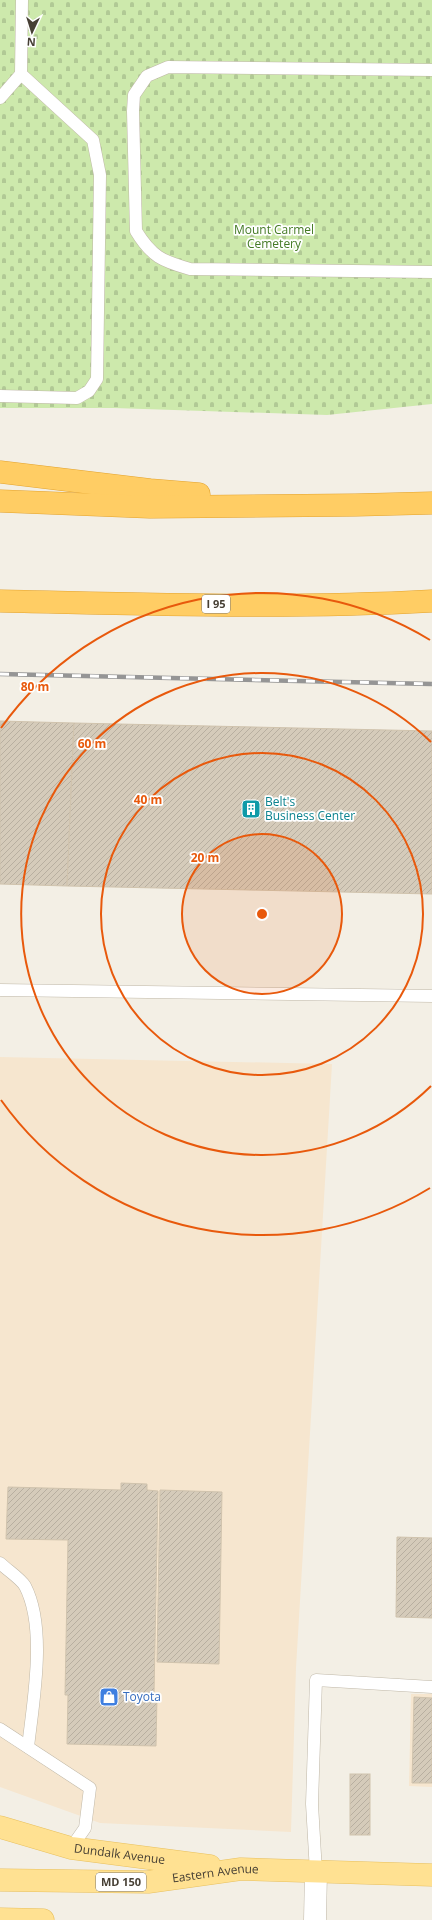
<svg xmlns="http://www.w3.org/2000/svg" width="432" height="1920" font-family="'Open Sans',sans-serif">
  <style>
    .commercial { fill: #f6e6cf }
    .cemetery { fill: url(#cemetery-stones) }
    .building { fill: url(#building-hatch); stroke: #d0c3ad }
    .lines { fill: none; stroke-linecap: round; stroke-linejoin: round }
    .lane-casing { stroke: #bfb7a7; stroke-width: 13 }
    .street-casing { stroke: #bfb7a7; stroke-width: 23 }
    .primary-casing { stroke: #e8c05e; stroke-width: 23 }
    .highway-casing { stroke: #e3a32f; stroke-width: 23 }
    .lane { stroke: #fff; stroke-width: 12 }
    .street { stroke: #fff; stroke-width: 22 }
    .primary { stroke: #ffe192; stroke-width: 22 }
    .highway { stroke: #ffcd64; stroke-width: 22 }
    .rail-casing { stroke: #959595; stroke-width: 4.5 }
    .rail { stroke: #fff; stroke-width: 3; stroke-dasharray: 9; stroke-linecap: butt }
    .ring { fill: none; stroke: #e8590c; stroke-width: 2 }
    .labels { text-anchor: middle; stroke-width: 3.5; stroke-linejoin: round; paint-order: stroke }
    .shield { fill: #fff; stroke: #7e7971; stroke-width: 1 }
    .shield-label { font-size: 11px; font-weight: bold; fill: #463f34 }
    .park-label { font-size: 12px; fill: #447a25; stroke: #fff }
    .culture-label { font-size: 12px; fill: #0d838f; stroke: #fff; text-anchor: start }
    .shop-label { font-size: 12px; fill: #366cbe; stroke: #fff; text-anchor: start }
    .street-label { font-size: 12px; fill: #463f34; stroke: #fff }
    .centre { fill: #e8590c; stroke: #fff; stroke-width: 2 }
    .ring-label { font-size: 12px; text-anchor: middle; font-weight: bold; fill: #e8590c; stroke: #fff; stroke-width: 3.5; stroke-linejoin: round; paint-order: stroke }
  </style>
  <defs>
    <pattern id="cemetery-stones" width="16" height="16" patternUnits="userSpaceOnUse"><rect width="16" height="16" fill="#cde9ac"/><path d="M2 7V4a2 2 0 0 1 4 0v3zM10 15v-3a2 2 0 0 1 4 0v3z" fill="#b1c995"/></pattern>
    <pattern id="building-hatch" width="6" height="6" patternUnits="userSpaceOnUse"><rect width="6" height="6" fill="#d5cbba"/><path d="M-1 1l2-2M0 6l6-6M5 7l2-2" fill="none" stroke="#b8afa0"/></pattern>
  </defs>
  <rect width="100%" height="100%" fill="#f3efe5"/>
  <g class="commercial">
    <polygon points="0,1057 332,1064 296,1668 291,1832 100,1823 0,1787"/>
    <polygon points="411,1694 432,1694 432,1787 409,1786"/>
  </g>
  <polygon class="cemetery" points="0,0 432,0 432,404 327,415 114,408 0,408"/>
  <g class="building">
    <polygon points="0,721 74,723 67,886 0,884"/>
    <polygon points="74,723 432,731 432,894 67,886"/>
    <polygon points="121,1483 147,1484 147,1490 158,1491 154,1694 157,1695 156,1746 67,1744 68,1695 65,1695 68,1540 6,1539 8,1487 121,1490"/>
    <polygon points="160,1490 222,1492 219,1664 157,1662"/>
    <polygon points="397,1537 432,1538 432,1618 396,1617"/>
    <polygon points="414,1697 432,1698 432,1783 412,1783"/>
    <rect x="350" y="1774" width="20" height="61"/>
  </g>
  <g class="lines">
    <defs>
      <g id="lane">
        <path d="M432,70L168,67L147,76L134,95L133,111L136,231C152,257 162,261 190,269L432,272"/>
        <polyline points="0,98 21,74 22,0"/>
        <polyline points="0,396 77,398 89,391 97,379 100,175 93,140 21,74"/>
        <polyline points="0,990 432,996"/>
        <path d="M0,1563C7,1570 20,1578 25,1586C47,1628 33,1702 28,1747"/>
        <polyline points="0,1729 90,1788 85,1828 71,1848"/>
        <polyline points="316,1872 312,1804 316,1680 432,1687"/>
      </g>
      <polyline id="street" points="315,1920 316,1872"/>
      <g id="primary">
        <path id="s1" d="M0,1827L71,1848L210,1866"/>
        <path id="s2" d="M0,1880L148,1882L241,1869L432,1875"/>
        <polyline points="0,1919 43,1920"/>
      </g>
      <g id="highway">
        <polyline points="0,472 150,490 199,494"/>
        <polyline points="0,501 150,507 356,505 432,503"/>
        <path d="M0,601C144,604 288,609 432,601"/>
      </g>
    </defs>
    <use href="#lane" class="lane-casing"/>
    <use href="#street" class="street-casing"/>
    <use href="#primary" class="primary-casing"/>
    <use href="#highway" class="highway-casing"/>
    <use href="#lane" class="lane"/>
    <use href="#street" class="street"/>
    <use href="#primary" class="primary"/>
    <use href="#highway" class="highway"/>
    <defs>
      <polyline id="rail" points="0,674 432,684"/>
    </defs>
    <use href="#rail" class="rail-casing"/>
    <use href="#rail" class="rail"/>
  </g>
  <circle cx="262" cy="914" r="80" fill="#e8590c" fill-opacity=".12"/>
  <g class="ring">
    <circle cx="262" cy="914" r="80"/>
    <circle cx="262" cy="914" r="161"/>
    <path d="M431 1086A241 241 0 1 1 431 742"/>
    <path d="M430 1188A321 321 0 0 1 1 1100M1 728A321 321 0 0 1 430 640"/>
  </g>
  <defs>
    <symbol id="building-square" viewBox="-11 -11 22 22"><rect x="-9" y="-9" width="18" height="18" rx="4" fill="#0f9aa8" stroke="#fff"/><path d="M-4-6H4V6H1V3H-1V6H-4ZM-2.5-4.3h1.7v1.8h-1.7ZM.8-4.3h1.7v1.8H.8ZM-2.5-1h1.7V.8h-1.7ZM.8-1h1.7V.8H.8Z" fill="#fff"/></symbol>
    <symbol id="shop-square" viewBox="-11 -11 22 22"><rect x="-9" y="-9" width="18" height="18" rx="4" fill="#3f7fe0" stroke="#fff"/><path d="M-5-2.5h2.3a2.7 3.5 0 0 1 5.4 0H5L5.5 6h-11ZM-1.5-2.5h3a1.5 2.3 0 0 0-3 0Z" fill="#fff"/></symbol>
  </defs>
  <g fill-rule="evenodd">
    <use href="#building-square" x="240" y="798" width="22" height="22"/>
    <use href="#shop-square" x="98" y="1686" width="22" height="22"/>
  </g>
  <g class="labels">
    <g class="shield">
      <rect x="202" y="595" width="28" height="18" rx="3"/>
      <rect x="96" y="1873" width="50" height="18" rx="3"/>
    </g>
    <g class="shield-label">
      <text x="216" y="608">I 95</text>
      <text x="121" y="1886">MD 150</text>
    </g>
    <g class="park-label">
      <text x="274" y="234">Mount Carmel<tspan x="274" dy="14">Cemetery</tspan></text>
    </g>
    <g class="culture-label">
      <text x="265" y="806">Belt's<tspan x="265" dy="14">Business Center</tspan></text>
    </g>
    <g class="shop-label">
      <text x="123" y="1701">Toyota</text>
    </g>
    <g class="street-label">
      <text dy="4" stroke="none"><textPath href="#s1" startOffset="123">Dundalk Avenue</textPath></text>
      <text dy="4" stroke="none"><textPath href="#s2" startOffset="216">Eastern Avenue</textPath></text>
    </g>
  </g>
  <circle cx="262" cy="914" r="6" class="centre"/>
  <g class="ring-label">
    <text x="35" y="691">80 m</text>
    <text x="92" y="748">60 m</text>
    <text x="148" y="804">40 m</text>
    <text x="205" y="862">20 m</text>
  </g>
  <g transform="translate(32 32) rotate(184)" stroke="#ffffff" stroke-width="3" paint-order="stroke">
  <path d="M0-3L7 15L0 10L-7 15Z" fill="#463f34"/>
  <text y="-6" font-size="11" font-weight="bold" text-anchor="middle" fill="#463f34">N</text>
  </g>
</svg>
